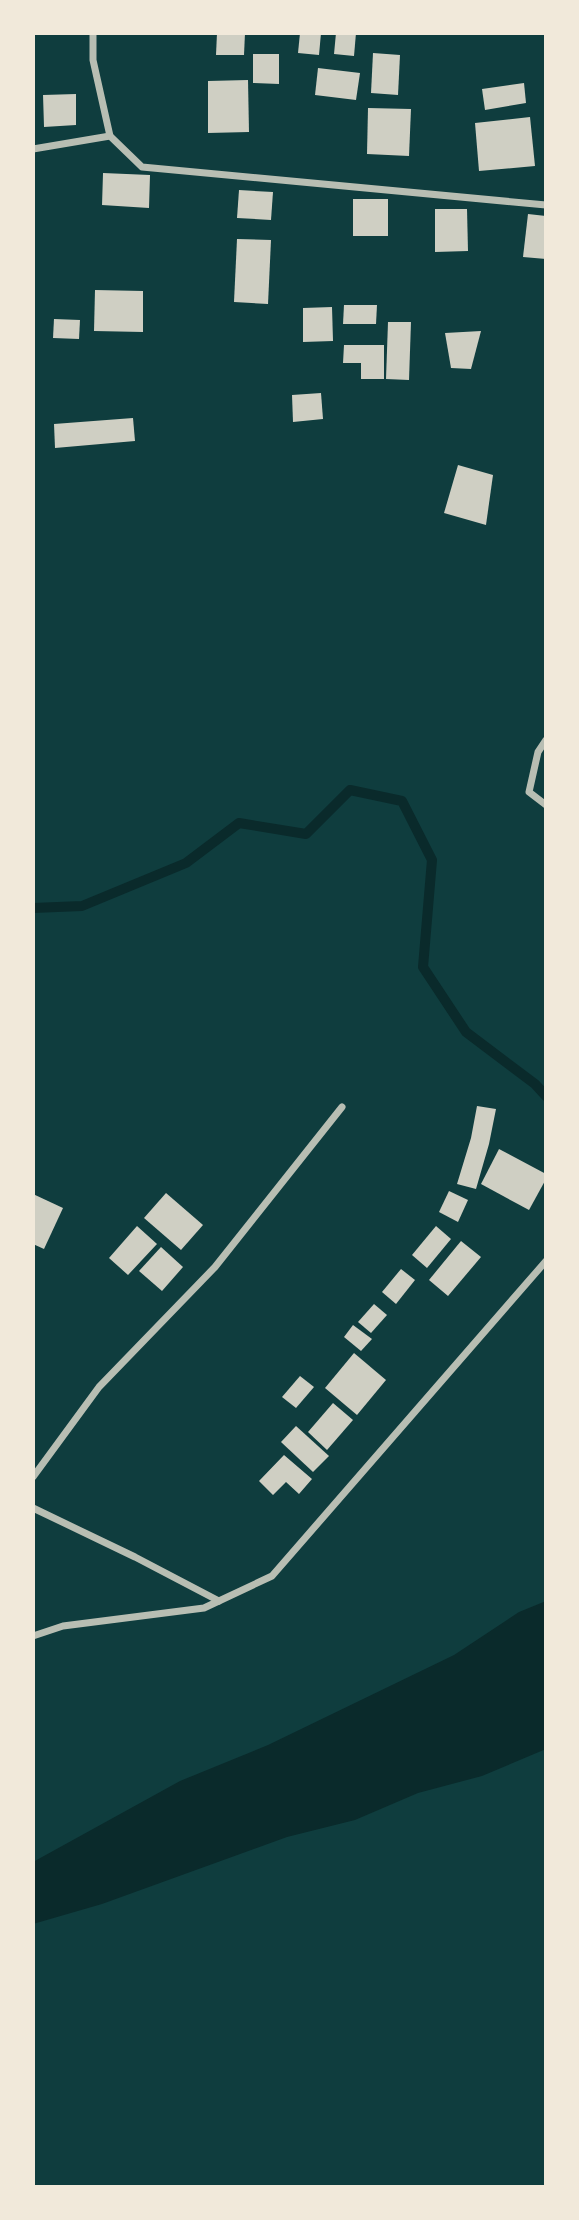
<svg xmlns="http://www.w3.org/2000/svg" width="579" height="2220" font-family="Karla,sans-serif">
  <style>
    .water { fill: #0a2a2b }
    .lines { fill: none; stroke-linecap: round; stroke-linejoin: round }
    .stream { stroke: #0a2a2b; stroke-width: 10 }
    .building { fill: #cfcfc3 }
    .minor { stroke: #b8beb3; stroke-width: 7 }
  </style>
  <rect width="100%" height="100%" fill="#0f3d3e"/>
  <polygon class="water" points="546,1601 546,1749 482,1776 418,1793 355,1820 287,1837 102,1904 33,1924 33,1862 180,1781 268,1745 454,1655 519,1612"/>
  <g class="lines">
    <polyline class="stream" points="33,908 82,906 186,863 239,823 306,834 350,790 402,801 432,860 423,967 466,1032 535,1084 546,1096"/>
  </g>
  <g class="building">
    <polygon points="217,33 245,33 244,55 216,55"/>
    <polygon points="300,33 321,33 319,55 298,53"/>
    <polygon points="336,33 356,33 354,56 334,54"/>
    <polygon points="373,53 400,55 398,95 371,93"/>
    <polygon points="253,54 279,54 279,84 253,83"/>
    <polygon points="318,68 360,73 356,100 315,95"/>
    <polygon points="248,80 249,132 208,133 208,81"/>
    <polygon points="524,83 526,103 485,110 482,89"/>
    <polygon points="76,94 76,125 44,127 43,95"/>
    <polygon points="368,108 411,109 409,156 367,154"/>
    <polygon points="530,117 535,166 479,171 475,123"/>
    <polygon points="103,173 150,175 149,208 102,205"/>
    <polygon points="239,190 273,192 271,220 237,218"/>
    <rect x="353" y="199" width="35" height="37"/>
    <polygon points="435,209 467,209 468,251 435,252"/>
    <polygon points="528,214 546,216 546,259 523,257"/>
    <polygon points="237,239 271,240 268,304 234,302"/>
    <polygon points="95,290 143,291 143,332 94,331"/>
    <polygon points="344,305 377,305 376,324 343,324"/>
    <polygon points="332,307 333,341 303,342 303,308"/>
    <polygon points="54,319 80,320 79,339 53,338"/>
    <polygon points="388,322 411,322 409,380 386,379"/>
    <polygon points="481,331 471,369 451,368 445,333"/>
    <polygon points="344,345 384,345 384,379 361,379 361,363 343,363"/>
    <polygon points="321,393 323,419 293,422 292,395"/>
    <polygon points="133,418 135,441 55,448 54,424"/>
    <polygon points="458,465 493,475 486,525 444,513"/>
    <polygon points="477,1106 496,1109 489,1144 476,1189 457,1184 471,1138"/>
    <polygon points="499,1149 546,1174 546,1179 529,1210 481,1184"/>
    <polygon points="449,1191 468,1200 458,1222 439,1212"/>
    <polygon points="166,1193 203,1225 181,1250 144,1218"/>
    <polygon points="33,1194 63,1208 44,1249 33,1244"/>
    <polygon points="137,1226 157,1244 128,1275 109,1258"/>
    <polygon points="436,1226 451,1239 427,1268 412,1255"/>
    <polygon points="461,1241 481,1257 448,1296 429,1280"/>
    <polygon points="161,1247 183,1267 162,1291 139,1271"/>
    <polygon points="401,1269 415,1280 396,1304 382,1292"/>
    <polygon points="374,1304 387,1315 371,1333 358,1322"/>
    <polygon points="353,1325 372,1339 361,1351 344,1337"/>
    <polygon points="354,1353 386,1380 357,1415 325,1388"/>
    <polygon points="300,1376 314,1387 296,1408 282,1397"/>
    <polygon points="333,1403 353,1420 327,1450 308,1432"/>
    <polygon points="296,1426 329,1456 313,1472 281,1442"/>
    <polygon points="284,1455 312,1479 299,1494 286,1482 273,1495 259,1481"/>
  </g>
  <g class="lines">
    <g class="minor">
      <polyline points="93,33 93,60 110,136 142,167 546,205"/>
      <polyline points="33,149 110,136"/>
      <polyline points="546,740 538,752 529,792 546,805"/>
      <polyline points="33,1477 99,1387 215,1267 342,1107"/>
      <polyline points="33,1508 135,1557 219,1601"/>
      <polyline points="33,1636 63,1626 204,1608 272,1576 546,1261"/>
    </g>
  </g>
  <rect width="579" height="2220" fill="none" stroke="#f1e9da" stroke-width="70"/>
</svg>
